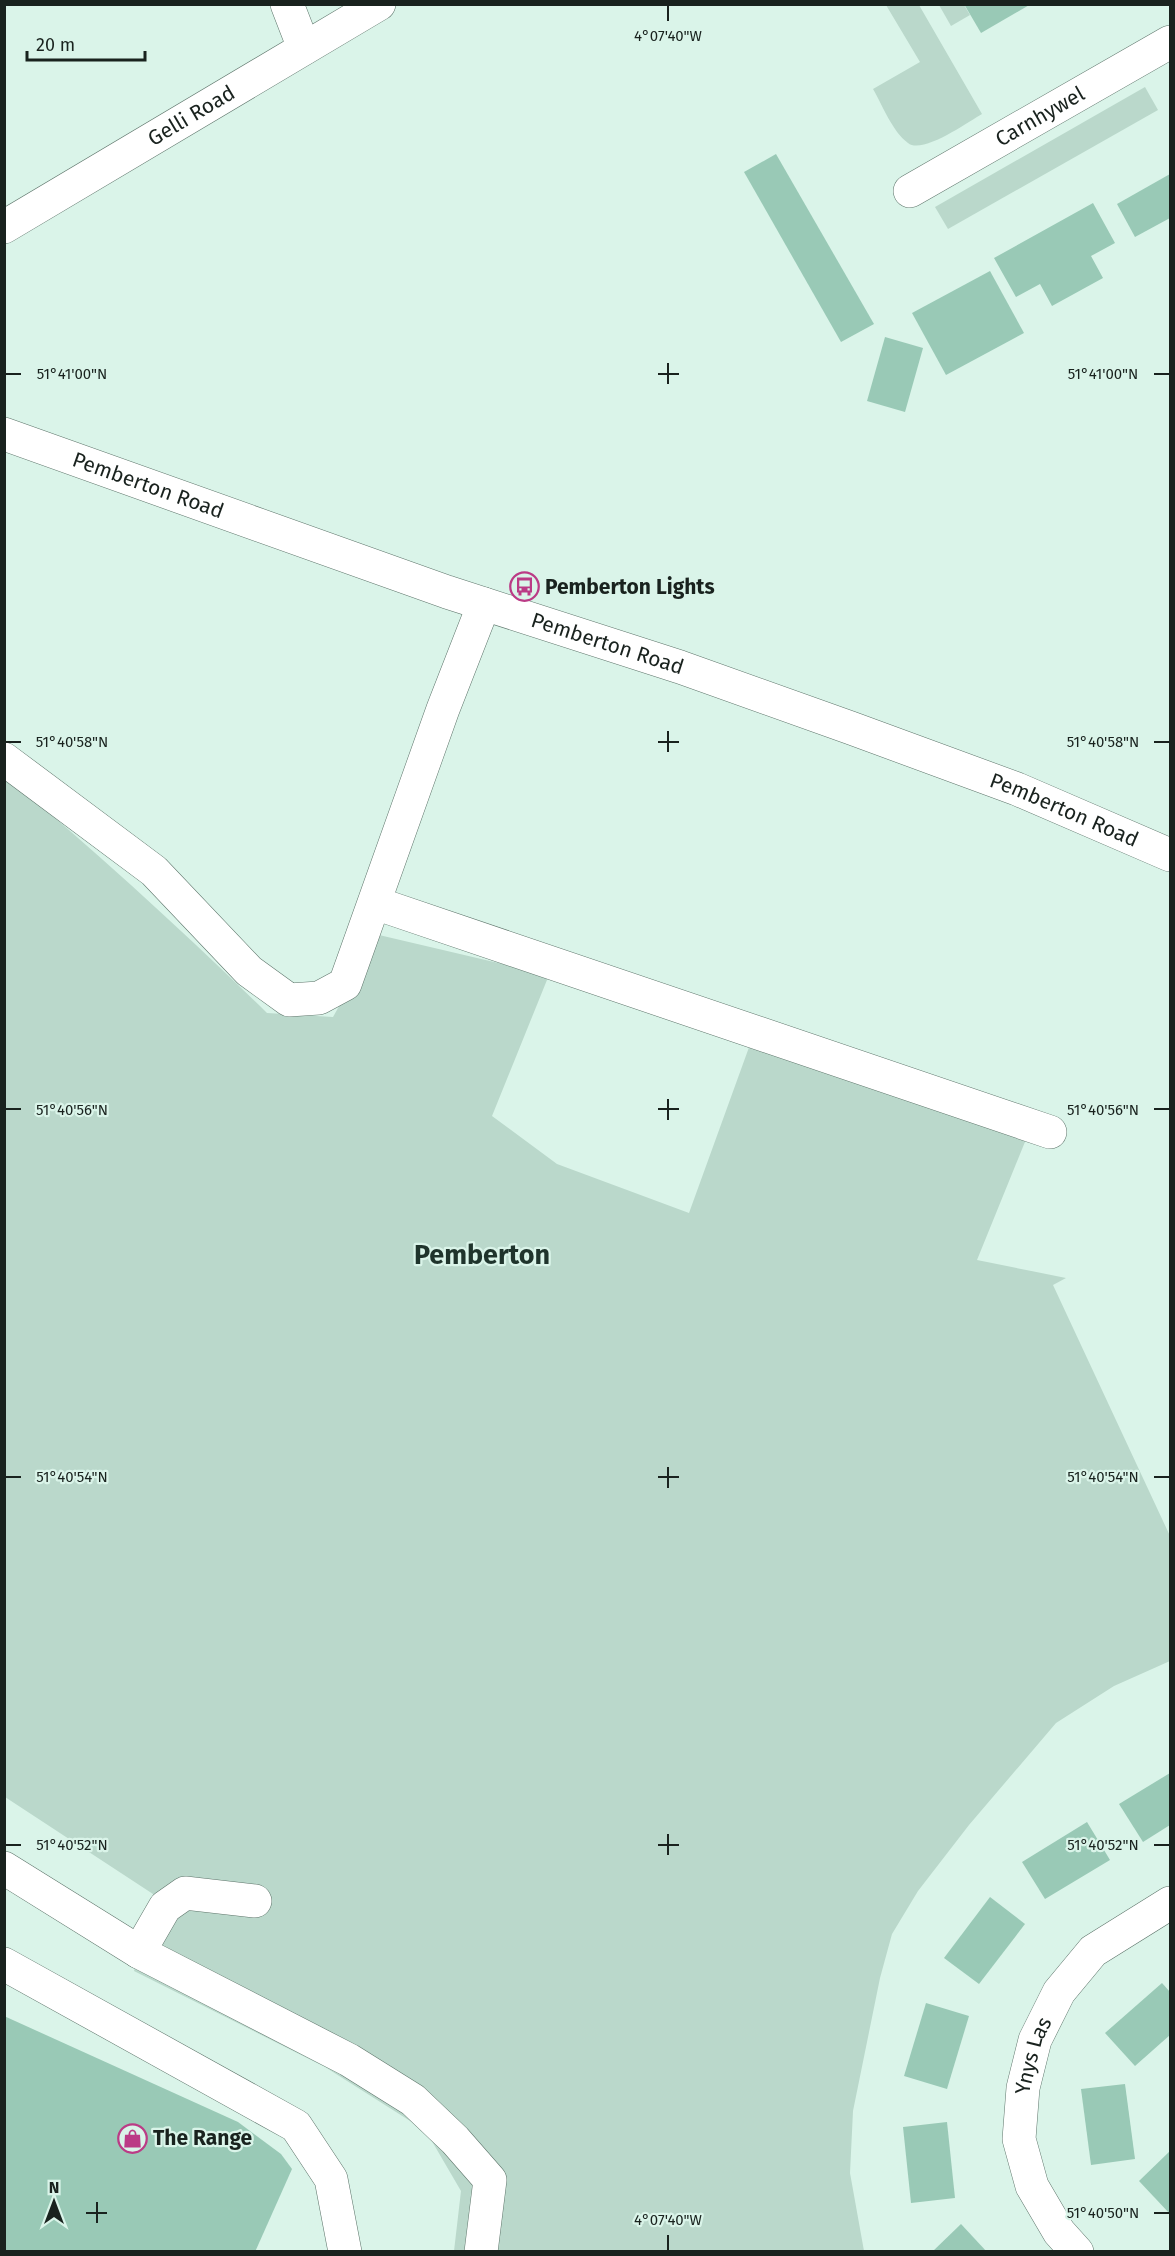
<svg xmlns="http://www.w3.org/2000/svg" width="1175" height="2256" font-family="'Fira Sans',sans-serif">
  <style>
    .green { fill: #bad8cb }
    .building { fill: #99c9b6 }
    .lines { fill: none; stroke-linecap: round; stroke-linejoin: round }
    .minor-casing { stroke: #5e756b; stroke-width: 34 }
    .major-casing { stroke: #5e756b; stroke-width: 34 }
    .minor { stroke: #fff; stroke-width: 33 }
    .major { stroke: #fff; stroke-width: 33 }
    .ticks { fill: none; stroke: #19221e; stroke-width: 2 }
    .labels { text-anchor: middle; stroke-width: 4.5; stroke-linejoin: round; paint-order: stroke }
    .street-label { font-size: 21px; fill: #19221e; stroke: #daf4e9 }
    .poi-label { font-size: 21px; font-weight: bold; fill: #19221e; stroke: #daf4e9; text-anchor: start }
    .district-label { font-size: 27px; font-weight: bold; fill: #1f342c; stroke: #daf4e9 }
    .ticks-label { font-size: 15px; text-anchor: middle; fill: #19221e; stroke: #daf4e9; stroke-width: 4.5; stroke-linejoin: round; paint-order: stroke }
  </style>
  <rect width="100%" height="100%" fill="#daf4e9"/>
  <g class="green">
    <path d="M886,5H919L982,114C968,122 922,155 908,143C892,131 883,106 873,89L920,62Z"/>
    <polygon points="939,5 964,5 970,15 951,26"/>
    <polygon points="1145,87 1158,110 948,229 935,207"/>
    <path d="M4,774C95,851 182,930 267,1013L333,1017L379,935L549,975L492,1116L557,1164L689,1213L752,1039L1029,1132L977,1260L1066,1278L1053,1285L1170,1536V1661L1114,1686L1056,1723L969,1825L918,1891L892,1934L880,1978L853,2111L850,2173L864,2251H454L461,2191L426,2131L325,2067L134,1971L139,1952L165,1906L153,1894L5,1797Z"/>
  </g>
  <g class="building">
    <polygon points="964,4 1031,4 981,33"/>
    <polygon points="776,154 874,324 841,342 744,172"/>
    <polygon points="1170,174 1170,218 1135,237 1117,204"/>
    <polygon points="1093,203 1115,243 1091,256 1103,278 1052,306 1040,284 1016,297 994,258"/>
    <polygon points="990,271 1024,333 946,375 912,313"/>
    <polygon points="885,337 923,348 905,412 867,401"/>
    <polygon points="1170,1773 1170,1825 1143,1842 1119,1804"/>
    <polygon points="1087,1822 1110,1860 1045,1899 1022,1862"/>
    <polygon points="990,1897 1025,1924 979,1984 944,1958"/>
    <polygon points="1162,1983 1170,1992 1170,2035 1135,2066 1105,2033"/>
    <polygon points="926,2003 969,2016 947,2089 904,2076"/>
    <polygon points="4,2016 238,2122 281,2154 292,2169 255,2252 4,2252"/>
    <polygon points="1125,2084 1135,2159 1091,2165 1081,2089"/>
    <polygon points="947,2122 955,2198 911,2203 903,2127"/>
    <polygon points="1170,2151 1170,2214 1139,2181"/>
    <polygon points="961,2224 987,2252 932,2252"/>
  </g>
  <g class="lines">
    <defs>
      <g id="minor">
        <polyline points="287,4 304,48"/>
        <path id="s1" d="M910,191L1170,42"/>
        <polyline points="4,759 154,871 249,971 289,1000 319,998 345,984 443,709 484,604"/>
        <polyline points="375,903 1050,1132"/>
        <polyline points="4,1868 139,1952 349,2060 413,2100 455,2140 490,2180 481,2252"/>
        <polyline points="139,1952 165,1907 185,1893 255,1901"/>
        <polyline points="4,1964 296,2126 331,2179 345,2252"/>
        <path id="s2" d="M1077,2252L1059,2232L1032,2186L1019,2139L1023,2088L1035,2040L1059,1992L1093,1951L1170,1903"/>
      </g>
      <g id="major">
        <path id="s3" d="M4,227L379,4"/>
        <path id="s4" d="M4,434L447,592L680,667L851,728L1017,789L1170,855"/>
      </g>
    </defs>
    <use href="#minor" class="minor-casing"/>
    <use href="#major" class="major-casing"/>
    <use href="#minor" class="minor"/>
    <use href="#major" class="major"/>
  </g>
  <path class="ticks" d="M668,6V21M668,363V384M6,374H21M658,374H679M1154,374H1169M668,731V752M6,742H21M658,742H679M1154,742H1169M668,1099V1120M6,1109H21M658,1109H679M1154,1109H1169M668,1467V1488M6,1477H21M658,1477H679M1154,1477H1169M668,1834V1855M6,1845H21M658,1845H679M1154,1845H1169M97,2202V2223M86,2213H107M1154,2213H1169M668,2235V2250"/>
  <defs>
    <symbol id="bus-ring" viewBox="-11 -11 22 22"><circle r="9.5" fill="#daf4e9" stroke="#bb3b86" stroke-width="1.5"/><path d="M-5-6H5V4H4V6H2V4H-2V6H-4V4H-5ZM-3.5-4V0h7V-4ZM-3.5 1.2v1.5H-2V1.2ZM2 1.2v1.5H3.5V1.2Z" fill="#bb3b86"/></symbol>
    <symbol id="shop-ring" viewBox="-11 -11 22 22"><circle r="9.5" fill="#daf4e9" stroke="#bb3b86" stroke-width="1.5"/><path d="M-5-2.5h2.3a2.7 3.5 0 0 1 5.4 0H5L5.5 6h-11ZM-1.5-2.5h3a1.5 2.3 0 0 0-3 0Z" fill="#bb3b86"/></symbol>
  </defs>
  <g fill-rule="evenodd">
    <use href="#bus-ring" x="508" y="570" width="33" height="33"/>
    <use href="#shop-ring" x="116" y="2122" width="33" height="33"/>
  </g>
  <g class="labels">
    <g class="street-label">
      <text dy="7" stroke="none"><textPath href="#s3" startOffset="218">Gelli Road</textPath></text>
      <text dy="7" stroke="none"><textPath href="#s1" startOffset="150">Carnhywel</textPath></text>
      <text dy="7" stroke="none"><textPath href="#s4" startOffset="153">Pemberton Road</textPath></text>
      <text dy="7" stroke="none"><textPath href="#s4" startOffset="639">Pemberton Road</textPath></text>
      <text dy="7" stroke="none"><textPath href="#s4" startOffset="1125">Pemberton Road</textPath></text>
      <text dy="7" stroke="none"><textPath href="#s2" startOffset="214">Ynys Las</textPath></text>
    </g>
    <g class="poi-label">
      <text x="545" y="594">Pemberton Lights</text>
      <text x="153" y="2145">The Range</text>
    </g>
    <g class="district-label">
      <text x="482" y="1264">Pemberton</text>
    </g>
  </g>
  <g class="ticks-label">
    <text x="668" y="41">4°07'40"W</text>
    <text x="72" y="379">51°41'00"N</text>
    <text x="1103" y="379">51°41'00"N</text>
    <text x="72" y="747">51°40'58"N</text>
    <text x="1103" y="747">51°40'58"N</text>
    <text x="72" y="1115">51°40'56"N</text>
    <text x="1103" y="1115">51°40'56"N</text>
    <text x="72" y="1482">51°40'54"N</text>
    <text x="1103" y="1482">51°40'54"N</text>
    <text x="72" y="1850">51°40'52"N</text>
    <text x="1103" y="1850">51°40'52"N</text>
    <text x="1103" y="2218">51°40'50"N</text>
    <text x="668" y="2225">4°07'40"W</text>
  </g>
  <rect width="1175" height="2256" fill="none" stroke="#19221e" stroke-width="12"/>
  <g transform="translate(54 2202)" stroke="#daf4e9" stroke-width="4.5" paint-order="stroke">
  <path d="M0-4.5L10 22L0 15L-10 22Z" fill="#19221e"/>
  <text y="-9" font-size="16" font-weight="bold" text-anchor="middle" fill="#19221e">N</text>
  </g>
  <path d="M27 51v9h118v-9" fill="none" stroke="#19221e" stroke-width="3"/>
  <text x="36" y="51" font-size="18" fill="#19221e" stroke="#daf4e9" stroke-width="4.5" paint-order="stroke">20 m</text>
</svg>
